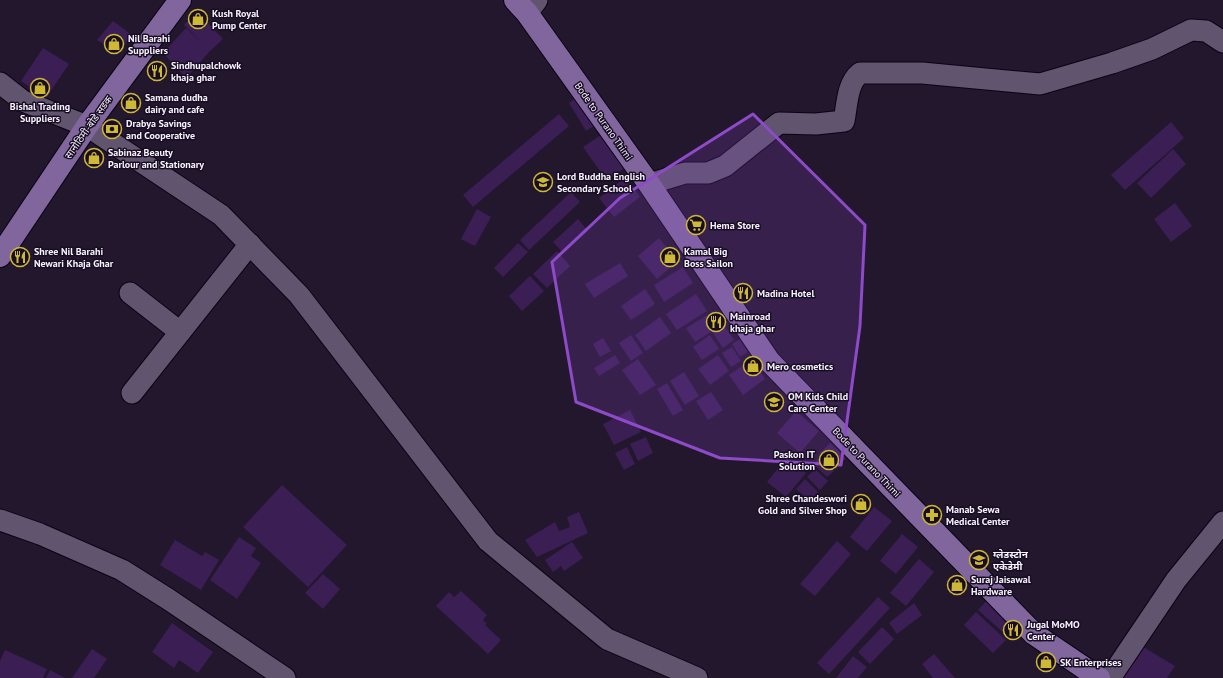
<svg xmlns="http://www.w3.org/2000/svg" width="1223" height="678" font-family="'PT Sans','Noto Sans Devanagari',sans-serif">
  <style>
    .building { fill: #3b1e54 }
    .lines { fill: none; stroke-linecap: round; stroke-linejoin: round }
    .minor-casing { stroke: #0b0314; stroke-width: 23 }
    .major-casing { stroke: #0b0314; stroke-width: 24 }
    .minor { stroke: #60546e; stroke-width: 21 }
    .major { stroke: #80669d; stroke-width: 22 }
    .marked { fill: #8e4ac8; fill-opacity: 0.2; stroke: #8e4ac8; stroke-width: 3; stroke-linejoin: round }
    .labels { text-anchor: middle; stroke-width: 3; stroke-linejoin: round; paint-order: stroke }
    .poi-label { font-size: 10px; font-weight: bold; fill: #f7f2fe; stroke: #180e23; text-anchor: start }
    .street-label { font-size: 10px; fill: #f7f2fe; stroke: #180e23 }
  </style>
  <rect width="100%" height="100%" fill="#22172d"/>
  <g class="building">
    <polygon points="196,11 223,39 210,51 186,78 163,53 186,28 203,43 184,25"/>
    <polygon points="113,21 132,35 118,53 97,40"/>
    <polygon points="43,48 69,64 46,98 21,81"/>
    <polygon points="580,95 597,124 586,131 569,103"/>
    <polygon points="559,114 569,126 473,207 463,195"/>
    <polygon points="1171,122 1184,138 1125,190 1111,175"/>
    <polygon points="604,133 627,166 607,181 583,147"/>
    <polygon points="1173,149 1186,164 1151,198 1137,183"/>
    <polygon points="626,177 640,197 614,217 599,198"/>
    <polygon points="571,192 580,202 529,250 520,240"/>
    <polygon points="1175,203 1192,226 1171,242 1154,219"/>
    <polygon points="477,209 491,217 475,246 461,239"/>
    <polygon points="578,219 588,231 563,253 553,242"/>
    <polygon points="659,238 678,261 657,279 638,256"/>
    <polygon points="518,243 528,252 503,277 494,268"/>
    <polygon points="557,251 570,266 547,288 533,274"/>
    <polygon points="620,263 628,276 594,298 585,284"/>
    <polygon points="683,267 693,283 664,302 654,285"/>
    <polygon points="530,276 544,291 522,311 509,296"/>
    <polygon points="645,289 655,304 631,320 621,306"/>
    <polygon points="696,294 707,311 677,330 666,314"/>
    <polygon points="714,311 722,325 695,342 686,328"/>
    <polygon points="660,317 671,333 646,351 635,335"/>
    <polygon points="724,325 734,340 723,348 713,333"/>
    <polygon points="631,335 643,353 631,361 619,343"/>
    <polygon points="710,335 719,349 702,360 693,347"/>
    <polygon points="603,338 611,351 600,357 593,344"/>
    <polygon points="740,339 748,352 740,357 732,344"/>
    <polygon points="732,347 741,361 731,367 722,353"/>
    <polygon points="615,355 620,363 599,376 594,368"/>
    <polygon points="718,355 729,371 710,385 698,369"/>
    <polygon points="638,359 656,385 640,395 622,370"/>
    <polygon points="752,359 765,379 743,395 729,375"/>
    <polygon points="684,372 699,396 685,405 670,381"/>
    <polygon points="667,383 683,410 673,416 657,389"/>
    <polygon points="711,392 723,410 708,420 696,401"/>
    <polygon points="630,410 641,432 614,445 603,424"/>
    <polygon points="796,411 819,431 800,453 777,433"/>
    <polygon points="646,437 653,453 638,461 630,444"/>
    <polygon points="830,443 846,458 836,469 819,454"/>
    <polygon points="627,447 635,464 624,470 615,453"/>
    <polygon points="787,457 806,473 786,497 767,482"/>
    <polygon points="820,457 834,471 827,477 813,464"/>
    <polygon points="815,469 828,481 820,490 807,477"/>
    <polygon points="805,479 818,492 810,501 796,489"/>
    <polygon points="282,485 347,545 308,587 243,527"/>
    <polygon points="874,507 892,521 867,551 850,537"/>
    <polygon points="579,512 588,533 537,557 525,540 555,522 559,531 570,527 567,517"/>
    <polygon points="902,534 918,547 896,574 880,561"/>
    <polygon points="239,537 256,548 251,556 261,563 237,599 210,580"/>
    <polygon points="175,540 202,556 205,552 219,560 201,590 160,565"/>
    <polygon points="837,541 851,554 815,596 800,584"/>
    <polygon points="572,542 583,558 564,571 561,566 553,572 545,560"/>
    <polygon points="919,559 934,572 906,606 890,593"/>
    <polygon points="323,574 340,589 323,609 305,593"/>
    <polygon points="461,591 487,615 483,620 487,624 485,625 501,640 488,654 436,606 449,592 454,597"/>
    <polygon points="878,597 890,608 829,674 817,663"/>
    <polygon points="990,597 1016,621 1005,634 978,610"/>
    <polygon points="914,603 922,615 897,634 889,623"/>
    <polygon points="976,612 1006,640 993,653 964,625"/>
    <polygon points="172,623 213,652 198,673 179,660 174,668 152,652"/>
    <polygon points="882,627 894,639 870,664 858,652"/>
    <polygon points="1140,645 1175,666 1167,678 1120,678"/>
    <polygon points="92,649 107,659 94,678 72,678"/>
    <polygon points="5,650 47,669 43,678 0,678 0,661"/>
    <polygon points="934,654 955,678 933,678 922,664"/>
    <polygon points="853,656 867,667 858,678 836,678"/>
    <polygon points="50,670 65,678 46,678"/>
  </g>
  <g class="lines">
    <defs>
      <g id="minor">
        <polyline points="527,13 537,0"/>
        <polyline points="0,83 23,101 87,126 221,215 299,295 488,541 607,639 697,678"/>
        <path d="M649,184L685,173H708L725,166L779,123L816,124L844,121C847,106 847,83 860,73H922L1040,84L1112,63L1152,49L1191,30L1206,31L1223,42"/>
        <polyline points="130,293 180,332"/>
        <polyline points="132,393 250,244"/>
        <polyline points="0,520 40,534 122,570 168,599 285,678"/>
        <polyline points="1110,678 1176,580 1223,522"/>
      </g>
      <g id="major">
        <polyline points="515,0 527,13 649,184 769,361 1034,634 1099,678"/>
        <polyline points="0,256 87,126 180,0"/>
      </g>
    </defs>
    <use href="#minor" class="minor-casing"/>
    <use href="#major" class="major-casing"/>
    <use href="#minor" class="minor"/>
    <use href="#major" class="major"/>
  </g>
  <path class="marked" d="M753,114L865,225L860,326L841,465L720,458L576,402L552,262L620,198Z"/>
  <defs>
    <symbol id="shop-ring" viewBox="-11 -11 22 22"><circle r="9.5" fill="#180e23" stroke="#d0b837" stroke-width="1.5"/><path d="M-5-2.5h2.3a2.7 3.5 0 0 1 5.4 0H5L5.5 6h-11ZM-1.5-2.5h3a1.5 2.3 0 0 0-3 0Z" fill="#d0b837"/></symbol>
    <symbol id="restaurant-ring" viewBox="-11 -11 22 22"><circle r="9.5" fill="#180e23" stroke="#d0b837" stroke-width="1.5"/><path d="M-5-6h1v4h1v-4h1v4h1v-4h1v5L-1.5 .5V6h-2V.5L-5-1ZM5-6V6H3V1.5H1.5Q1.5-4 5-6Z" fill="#d0b837"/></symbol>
    <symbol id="bank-ring" viewBox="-11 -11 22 22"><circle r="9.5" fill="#180e23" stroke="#d0b837" stroke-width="1.5"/><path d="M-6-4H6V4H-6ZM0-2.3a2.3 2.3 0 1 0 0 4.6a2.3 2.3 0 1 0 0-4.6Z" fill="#d0b837"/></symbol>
    <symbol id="school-ring" viewBox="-11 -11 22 22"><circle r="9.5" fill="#180e23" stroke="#d0b837" stroke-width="1.5"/><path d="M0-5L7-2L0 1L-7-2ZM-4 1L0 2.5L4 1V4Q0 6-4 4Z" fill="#d0b837"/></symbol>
    <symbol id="supermarket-ring" viewBox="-11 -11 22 22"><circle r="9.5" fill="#180e23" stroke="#d0b837" stroke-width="1.5"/><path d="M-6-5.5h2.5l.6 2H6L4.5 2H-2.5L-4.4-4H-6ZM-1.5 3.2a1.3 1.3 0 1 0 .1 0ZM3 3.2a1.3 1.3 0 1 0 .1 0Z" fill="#d0b837"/></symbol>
    <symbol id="pharmacy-ring" viewBox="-11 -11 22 22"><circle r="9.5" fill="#180e23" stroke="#d0b837" stroke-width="1.5"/><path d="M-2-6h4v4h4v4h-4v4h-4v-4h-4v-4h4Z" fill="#d0b837"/></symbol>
  </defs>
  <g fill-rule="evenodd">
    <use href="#shop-ring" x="187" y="8" width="22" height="22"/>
    <use href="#shop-ring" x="103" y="33" width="22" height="22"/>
    <use href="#restaurant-ring" x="146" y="60" width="22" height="22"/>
    <use href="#shop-ring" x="29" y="77" width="22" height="22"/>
    <use href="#shop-ring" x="120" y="92" width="22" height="22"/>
    <use href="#bank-ring" x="101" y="118" width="22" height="22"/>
    <use href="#shop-ring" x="83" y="147" width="22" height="22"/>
    <use href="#school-ring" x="532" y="171" width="22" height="22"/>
    <use href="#supermarket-ring" x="685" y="214" width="22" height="22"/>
    <use href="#restaurant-ring" x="9" y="246" width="22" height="22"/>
    <use href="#shop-ring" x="659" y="246" width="22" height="22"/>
    <use href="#restaurant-ring" x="732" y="282" width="22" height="22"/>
    <use href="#restaurant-ring" x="705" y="311" width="22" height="22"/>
    <use href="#shop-ring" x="742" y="355" width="22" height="22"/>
    <use href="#school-ring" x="763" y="391" width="22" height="22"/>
    <use href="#shop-ring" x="818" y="449" width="22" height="22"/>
    <use href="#shop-ring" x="850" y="493" width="22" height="22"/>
    <use href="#pharmacy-ring" x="921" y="504" width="22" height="22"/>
    <use href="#school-ring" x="968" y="549" width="22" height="22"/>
    <use href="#shop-ring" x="946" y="574" width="22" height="22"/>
    <use href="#restaurant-ring" x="1002" y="619" width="22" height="22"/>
    <use href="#shop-ring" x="1035" y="651" width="22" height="22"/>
  </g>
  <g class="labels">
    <g class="poi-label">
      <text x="212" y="17">Kush Royal<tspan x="212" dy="12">Pump Center</tspan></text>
      <text x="128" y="42">Nil Barahi<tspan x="128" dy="12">Suppliers</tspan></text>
      <text x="171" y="69">Sindhupalchowk<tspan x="171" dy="12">khaja ghar</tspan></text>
      <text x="145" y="101">Samana dudha<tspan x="145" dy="12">dairy and cafe</tspan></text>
      <text x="40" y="110" text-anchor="middle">Bishal Trading<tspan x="40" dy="12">Suppliers</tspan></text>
      <text x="126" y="127">Drabya Savings<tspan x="126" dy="12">and Cooperative</tspan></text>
      <text x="108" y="156">Sabinaz Beauty<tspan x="108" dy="12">Parlour and Stationary</tspan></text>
      <text x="557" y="180">Lord Buddha English<tspan x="557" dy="12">Secondary School</tspan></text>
      <text x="710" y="229">Hema Store</text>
      <text x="34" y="255">Shree Nil Barahi<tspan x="34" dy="12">Newari Khaja Ghar</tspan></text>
      <text x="684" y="255">Kamal Big<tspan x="684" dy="12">Boss Sailon</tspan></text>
      <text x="757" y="297">Madina Hotel</text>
      <text x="730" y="320">Mainroad<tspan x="730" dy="12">khaja ghar</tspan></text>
      <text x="767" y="370">Mero cosmetics</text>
      <text x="788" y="400">OM Kids Child<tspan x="788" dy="12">Care Center</tspan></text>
      <text x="815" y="458" text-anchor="end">Paskon IT<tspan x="815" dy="12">Solution</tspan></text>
      <text x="847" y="502" text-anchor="end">Shree Chandeswori<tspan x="847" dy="12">Gold and Silver Shop</tspan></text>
      <text x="946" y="513">Manab Sewa<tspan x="946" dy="12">Medical Center</tspan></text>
      <text x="993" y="558">ग्लेडस्टोन<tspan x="993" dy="12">एकेडेमी</tspan></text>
      <text x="971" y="583">Suraj Jaisawal<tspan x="971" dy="12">Hardware</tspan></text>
      <text x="1027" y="628">Jugal MoMO<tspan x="1027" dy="12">Center</tspan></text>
      <text x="1060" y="666">SK Enterprises</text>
    </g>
    <g class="street-label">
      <text transform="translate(604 121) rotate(55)" y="4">Bode to Purano Thimi</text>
      <text transform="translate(88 127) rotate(-55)" y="4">सानोठिमी-बोडे सडक</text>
      <text transform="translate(867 462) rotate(46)" y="4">Bode to Purano Thimi</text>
    </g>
  </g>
</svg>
